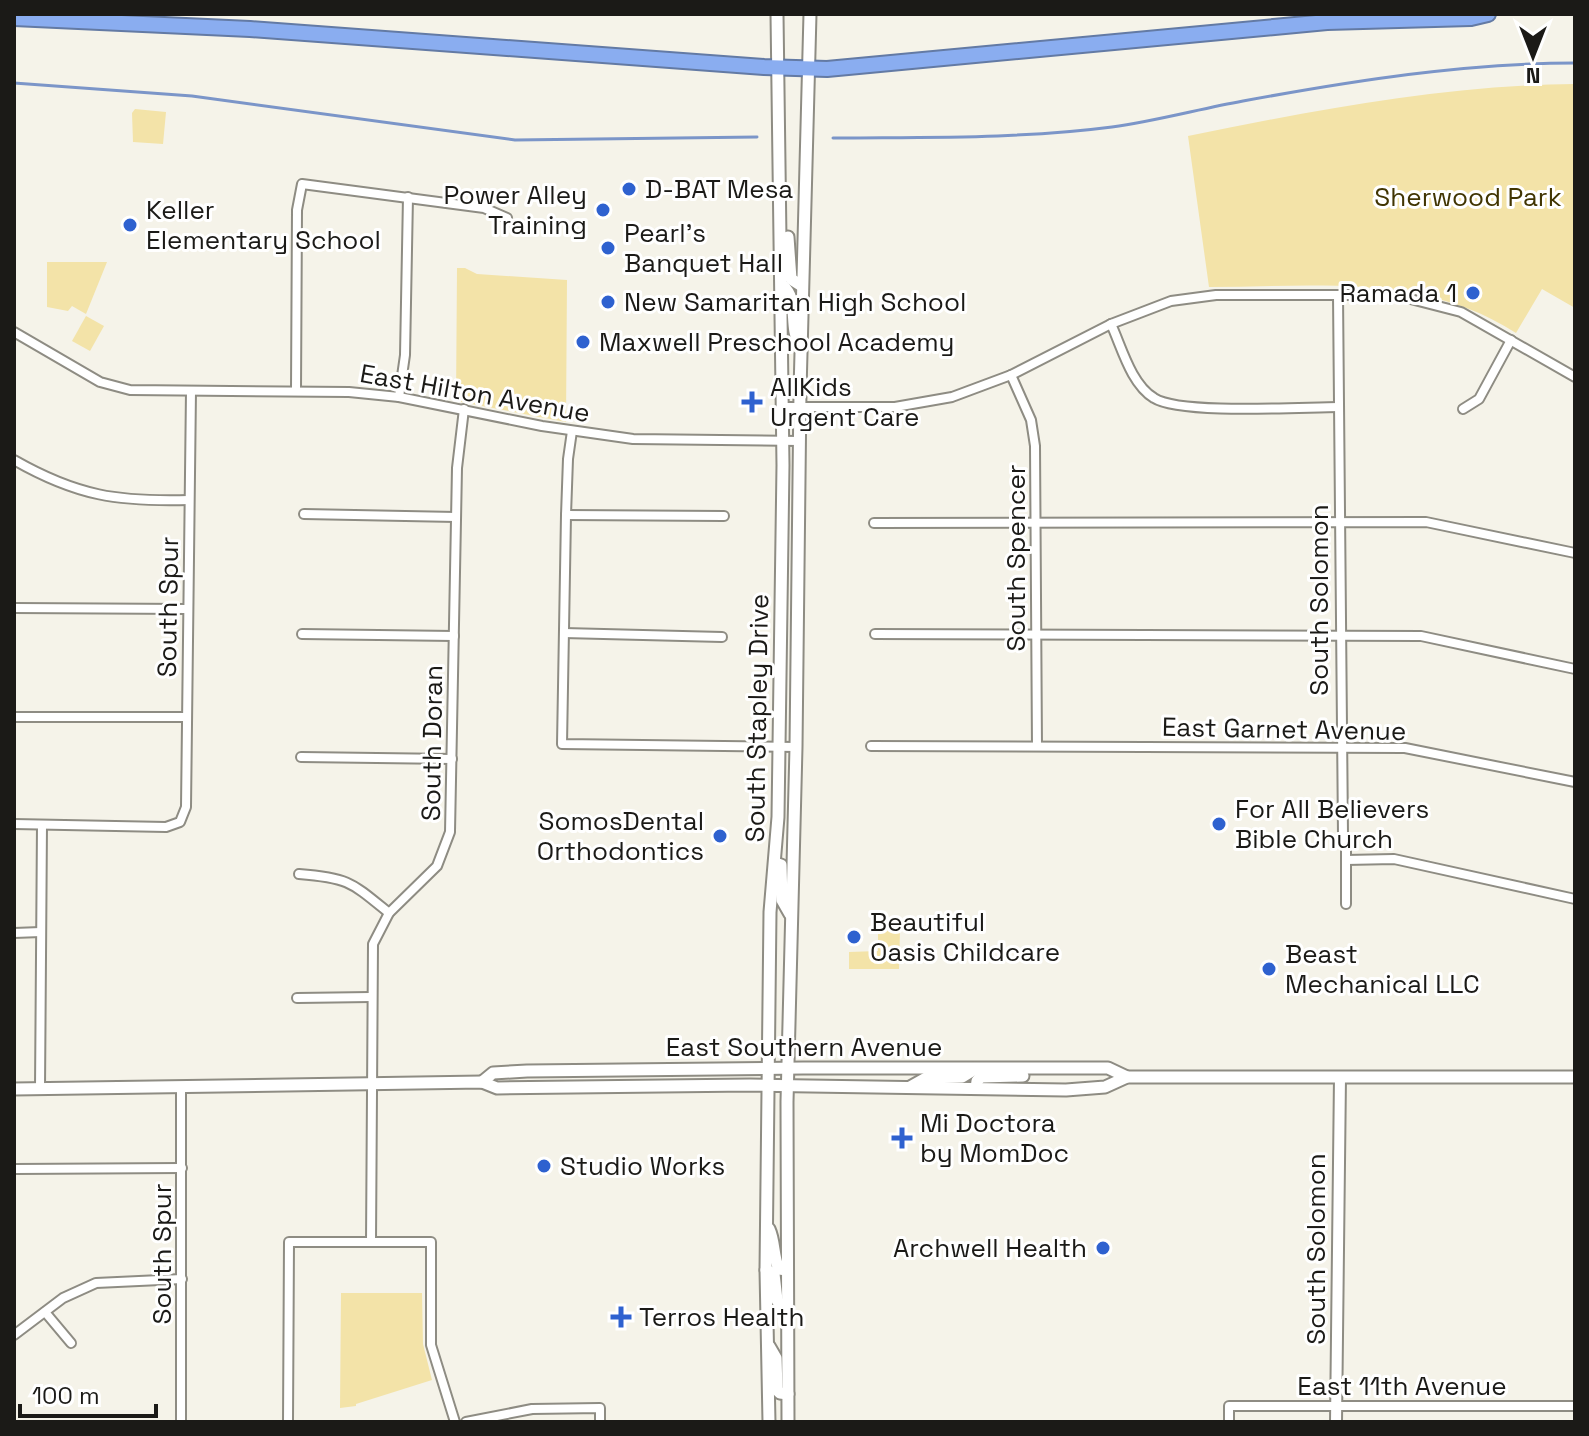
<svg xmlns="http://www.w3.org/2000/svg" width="1589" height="1436" font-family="'Space Grotesk',sans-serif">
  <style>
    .green { fill: #f3e3a8 }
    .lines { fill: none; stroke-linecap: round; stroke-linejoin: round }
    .stream { stroke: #7b95c8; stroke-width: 3 }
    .minor-casing { stroke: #8e8c83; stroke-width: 12 }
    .tertiary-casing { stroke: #8e8c83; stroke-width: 14 }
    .secondary-casing { stroke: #8e8c83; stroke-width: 15 }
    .motorway-casing { stroke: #637aa4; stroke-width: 18 }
    .minor { stroke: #fff; stroke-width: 8 }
    .tertiary { stroke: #fff; stroke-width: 10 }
    .secondary { stroke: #fff; stroke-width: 11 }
    .motorway { stroke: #8aadf0; stroke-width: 14 }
    .poi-dot { fill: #2e61cf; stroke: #fff; stroke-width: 3 }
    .labels { text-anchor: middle; stroke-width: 6; stroke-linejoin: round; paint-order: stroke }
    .poi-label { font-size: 26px; fill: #1b1a17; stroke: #fff; text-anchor: start }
    .park-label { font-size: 26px; fill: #413502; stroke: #fff }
    .street-label { font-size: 26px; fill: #1b1a17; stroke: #fff }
  </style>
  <rect width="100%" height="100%" fill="#f5f3e9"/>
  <g class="green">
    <path d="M1575,84V308L1542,289L1516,333C1423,273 1315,287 1209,287L1188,136C1315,110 1445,85 1575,84Z"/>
    <polygon points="135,109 166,112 163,144 133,142 132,113"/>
    <polygon points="47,262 107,262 86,314 72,306 68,311 47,307"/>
    <polygon points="457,268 465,268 477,274 567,280 566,422 456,401"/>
    <polygon points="86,316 104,326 90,351 72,341"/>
    <polygon points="881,930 900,930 899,969 849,969 849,952 878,951 878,932"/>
    <polygon points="341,1293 422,1293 423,1344 432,1380 356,1404 356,1406 340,1408"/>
  </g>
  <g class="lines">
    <g class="stream">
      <polyline points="14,83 192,96 515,140 757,137"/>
      <path d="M833,138C926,137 1020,139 1112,127C1156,121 1199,109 1243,101C1352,81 1464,63 1575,63"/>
    </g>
    <defs>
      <g id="minor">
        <polyline points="1338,295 1343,835 1346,846 1346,904"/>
        <path d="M1111,324C1122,348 1131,384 1154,398C1180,415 1303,407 1339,407"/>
        <polyline points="14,332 100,382 130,390 349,392 399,397 542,426 633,439 799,441"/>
        <polyline points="1011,375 1031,420 1035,446 1037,746"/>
        <polyline points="296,391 297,210 302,184 484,208 507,218"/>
        <polyline points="399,397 405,355 408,197"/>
        <polyline points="783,407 895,407 952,397 1011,375 1111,324 1171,301 1216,295 1395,295 1461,312 1575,377"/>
        <polyline points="1463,409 1479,399 1511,340"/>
        <polyline points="572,431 568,459 566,515 562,744 796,747"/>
        <path d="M14,460C77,496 118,502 189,500"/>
        <polyline points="304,514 456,517"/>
        <polyline points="566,515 724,516"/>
        <polyline points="874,523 1426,522 1575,553"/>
        <polyline points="14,608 188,609"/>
        <polyline points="564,633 722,637"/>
        <polyline points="302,634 454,636"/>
        <polyline points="875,634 1421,636 1575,669"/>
        <polyline points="14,717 187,717"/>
        <polyline points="871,746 1405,748 1575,782"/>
        <polyline points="301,757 452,759"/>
        <polyline points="14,824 166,827 180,822 186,807 191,391"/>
        <polyline points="1346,860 1394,859 1575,899"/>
        <path d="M299,874C349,878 351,882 389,913"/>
        <polyline points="14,933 41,932"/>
        <polyline points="297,998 371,997"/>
        <polyline points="40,1089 42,825"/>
        <polyline points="14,1169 182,1168"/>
        <polyline points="371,1242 373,944 389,913 437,866 450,832 457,468 464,409"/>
        <polyline points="45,1312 71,1343"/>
        <polyline points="14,1335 63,1298 96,1283 182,1279"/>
        <polyline points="181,1422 181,1087"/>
        <polyline points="288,1422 289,1242 431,1242 431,1345 455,1422"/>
        <polyline points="466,1422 532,1409 600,1408 600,1422"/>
        <polyline points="1229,1422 1229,1406 1575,1406"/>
      </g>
      <polyline id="tertiary" points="1336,1422 1340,1077"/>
      <g id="secondary">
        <polyline points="788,237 791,279 802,286"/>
        <path d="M783,286C799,299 789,326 799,344"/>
        <polyline points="775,863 781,865 782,900 790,914"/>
        <polyline points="482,1082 493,1073 527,1071 803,1068 1108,1068 1127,1077"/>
        <polyline points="910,1087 926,1078 962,1077 975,1069"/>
        <polyline points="976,1088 977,1081 981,1077 1023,1076"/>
        <polyline points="14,1089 482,1082 497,1088 750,1085 1066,1090 1105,1087 1127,1077 1575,1077"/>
        <path d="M769,1229C775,1242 773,1257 779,1269L787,1270"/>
        <polyline points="766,1270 774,1274 777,1300 785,1313"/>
        <polyline points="769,1346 776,1358 777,1390 780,1393 788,1394"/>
        <polyline points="769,1422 766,1270 770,912 778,817 783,465 777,14"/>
        <polyline points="788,1422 787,1102 796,747 800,391 810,14"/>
      </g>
      <polyline id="motorway" points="14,18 250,29 764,67 827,69 1327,22 1471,18 1488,14"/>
    </defs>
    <use href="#minor" class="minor-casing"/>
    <use href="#tertiary" class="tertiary-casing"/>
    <use href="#secondary" class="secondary-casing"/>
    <use href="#motorway" class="motorway-casing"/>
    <use href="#minor" class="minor"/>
    <use href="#tertiary" class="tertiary"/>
    <use href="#secondary" class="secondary"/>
    <use href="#motorway" class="motorway"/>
  </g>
  <g class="poi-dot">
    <circle cx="629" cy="189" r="8"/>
    <circle cx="603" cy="210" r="8"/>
    <circle cx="130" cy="225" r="8"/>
    <circle cx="608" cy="248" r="8"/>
    <circle cx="1473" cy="293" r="8"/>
    <circle cx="608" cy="302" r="8"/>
    <circle cx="583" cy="342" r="8"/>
    <path d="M748 390h8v8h8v8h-8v8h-8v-8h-8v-8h8z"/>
    <circle cx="1219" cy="824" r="8"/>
    <circle cx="720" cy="836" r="8"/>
    <circle cx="854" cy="937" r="8"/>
    <circle cx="1269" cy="969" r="8"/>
    <path d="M898 1126h8v8h8v8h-8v8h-8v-8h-8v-8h8z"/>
    <circle cx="544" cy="1166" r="8"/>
    <circle cx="1103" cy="1248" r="8"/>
    <path d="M617 1305h8v8h8v8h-8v8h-8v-8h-8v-8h8z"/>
  </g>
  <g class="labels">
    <g class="poi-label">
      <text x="645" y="198">D-BAT Mesa</text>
      <text x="587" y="204" text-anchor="end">Power Alley<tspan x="587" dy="30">Training</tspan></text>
      <text x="146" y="219">Keller<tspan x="146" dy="30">Elementary School</tspan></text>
      <text x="624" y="242">Pearl's<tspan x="624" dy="30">Banquet Hall</tspan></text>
      <text x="1457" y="302" text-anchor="end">Ramada 1</text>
      <text x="624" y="311">New Samaritan High School</text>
      <text x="599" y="351">Maxwell Preschool Academy</text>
      <text x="770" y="396">AllKids<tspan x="770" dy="30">Urgent Care</tspan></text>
      <text x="1235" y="818">For All Believers<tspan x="1235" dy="30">Bible Church</tspan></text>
      <text x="704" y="830" text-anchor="end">SomosDental<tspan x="704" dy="30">Orthodontics</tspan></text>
      <text x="870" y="931">Beautiful<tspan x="870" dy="30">Oasis Childcare</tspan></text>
      <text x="1285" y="963">Beast<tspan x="1285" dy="30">Mechanical LLC</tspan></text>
      <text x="920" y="1132">Mi Doctora<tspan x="920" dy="30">by MomDoc</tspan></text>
      <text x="560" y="1175">Studio Works</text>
      <text x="1087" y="1257" text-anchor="end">Archwell Health</text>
      <text x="639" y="1326">Terros Health</text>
    </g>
    <g class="park-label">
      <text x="1468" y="206">Sherwood Park</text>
    </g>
    <g class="street-label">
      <text transform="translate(475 393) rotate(10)" y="9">East Hilton Avenue</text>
      <text transform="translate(1016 558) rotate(-90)" y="9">South Spencer</text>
      <text transform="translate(1319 600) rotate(-90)" y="9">South Solomon</text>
      <text transform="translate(168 607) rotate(-89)" y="9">South Spur</text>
      <text transform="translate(757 718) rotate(-89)" y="9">South Stapley Drive</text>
      <text transform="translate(1284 729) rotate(1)" y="9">East Garnet Avenue</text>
      <text transform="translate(432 743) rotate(-89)" y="9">South Doran</text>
      <text x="804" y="1056">East Southern Avenue</text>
      <text transform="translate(1316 1249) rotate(-90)" y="9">South Solomon</text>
      <text transform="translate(162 1254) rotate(-90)" y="9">South Spur</text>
      <text x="1402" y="1395">East 11th Avenue</text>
    </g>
  </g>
  <rect width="1589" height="1436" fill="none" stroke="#1b1a17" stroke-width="32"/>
  <g transform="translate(1533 56) rotate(180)" stroke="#ffffff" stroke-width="6" paint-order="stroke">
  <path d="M0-6L14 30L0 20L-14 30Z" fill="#1b1a17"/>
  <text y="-12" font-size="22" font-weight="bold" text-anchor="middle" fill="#1b1a17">N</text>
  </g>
  <path d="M20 1404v12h136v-12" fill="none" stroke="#1b1a17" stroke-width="4"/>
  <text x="32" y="1404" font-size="24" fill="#1b1a17" stroke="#ffffff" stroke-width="6" paint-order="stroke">100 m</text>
</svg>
